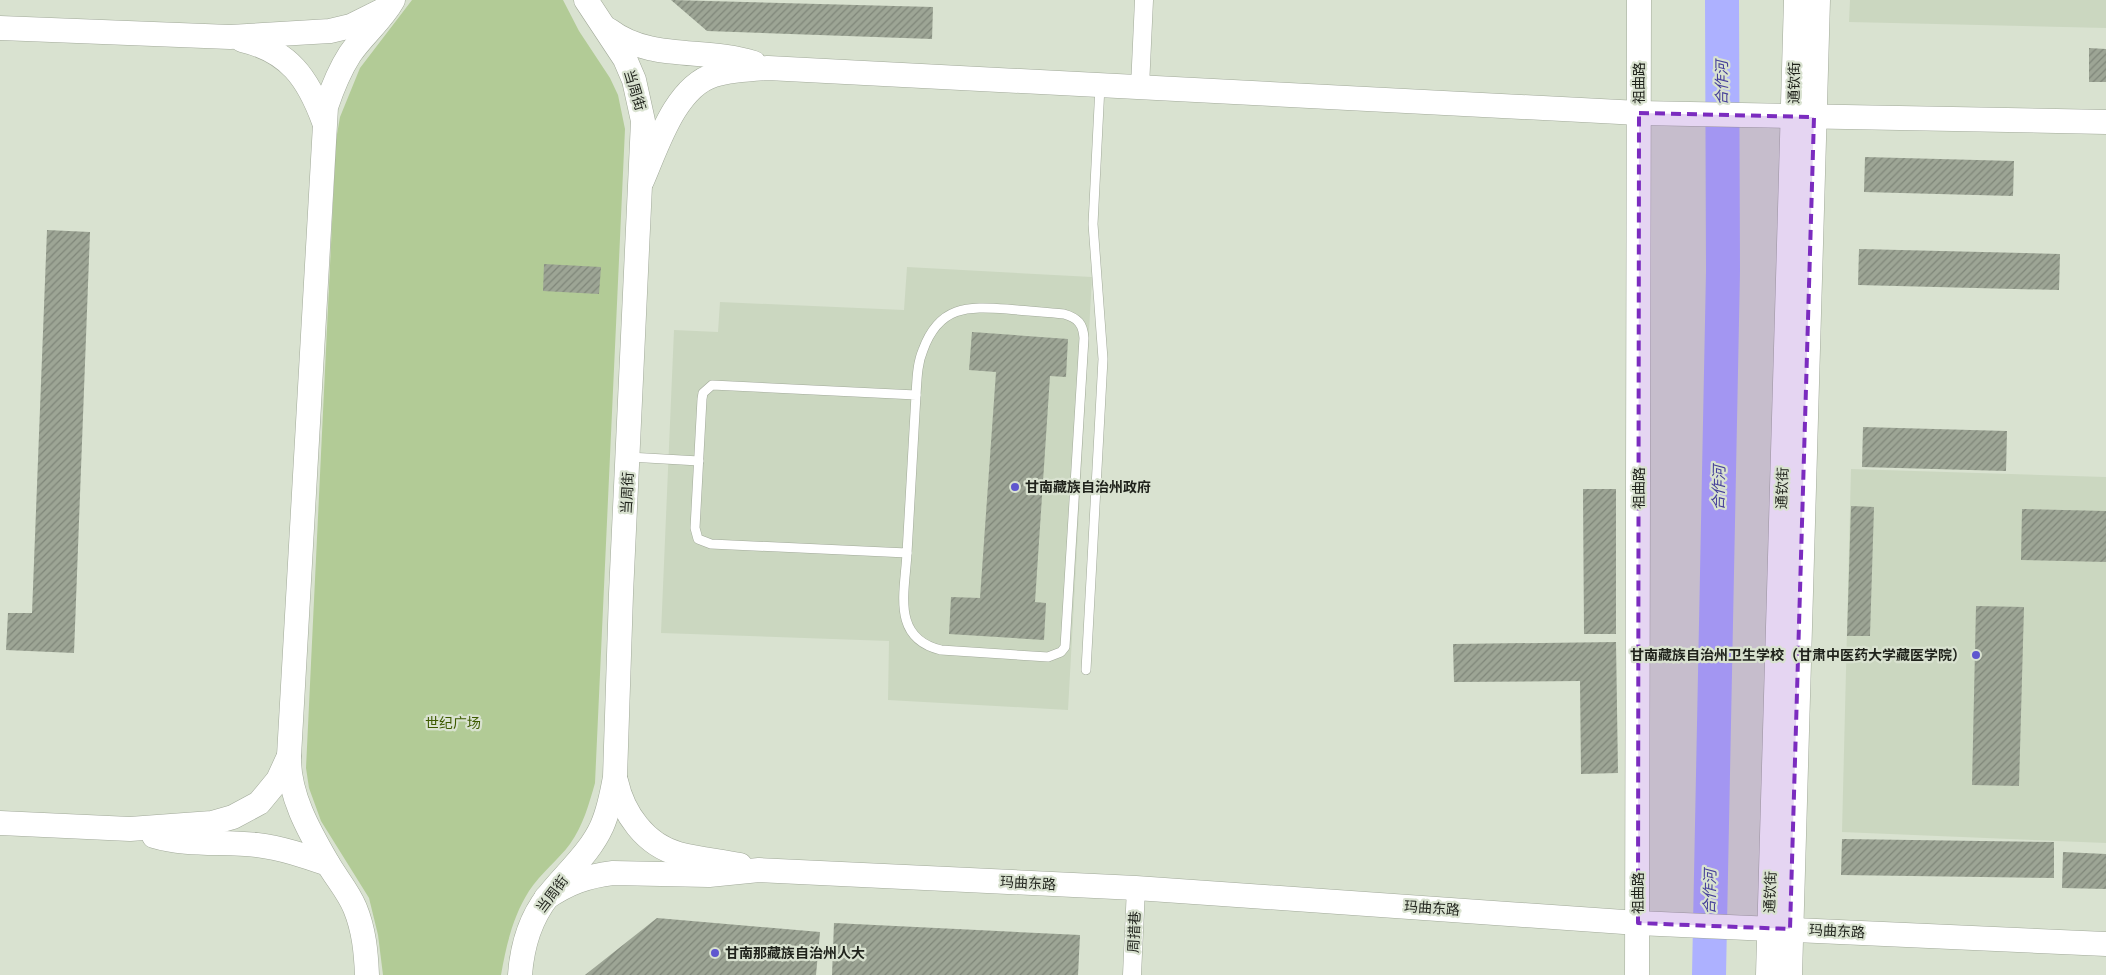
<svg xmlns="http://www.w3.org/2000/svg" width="2106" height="975" font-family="'DejaVu Sans','Noto Sans SC',sans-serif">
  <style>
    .built { fill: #cbd7c0 }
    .park { fill: #b2cb96 }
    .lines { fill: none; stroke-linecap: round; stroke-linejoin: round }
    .river { stroke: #adb1ff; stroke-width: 34 }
    .building { fill: url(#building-hatch) }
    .lane-casing { stroke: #a1a999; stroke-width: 10 }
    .street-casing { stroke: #a1a999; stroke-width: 19 }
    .secondary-casing { stroke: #a1a999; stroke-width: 25 }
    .lane { stroke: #fff; stroke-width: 9 }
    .street { stroke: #fff; stroke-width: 18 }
    .secondary { stroke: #fff; stroke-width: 24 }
    .marked { fill: #7b2cbf; fill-opacity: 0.2; stroke: #7b2cbf; stroke-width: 4; stroke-dasharray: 10 6; stroke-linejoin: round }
    .poi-dot { fill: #5f57cf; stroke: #d9e2d0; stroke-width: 2 }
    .labels { text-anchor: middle; stroke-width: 4.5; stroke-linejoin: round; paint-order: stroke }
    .street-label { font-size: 14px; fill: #1f221b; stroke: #d9e2d0 }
    .poi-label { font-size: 14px; font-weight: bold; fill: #1f221b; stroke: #d9e2d0; text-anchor: start }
    .park-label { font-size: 14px; fill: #3d5a00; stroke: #d9e2d0 }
    .water-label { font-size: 15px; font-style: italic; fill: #464099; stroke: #d9e2d0 }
  </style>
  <defs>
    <pattern id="building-hatch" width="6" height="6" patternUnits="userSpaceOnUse" patternTransform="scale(1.25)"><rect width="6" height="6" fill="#9da595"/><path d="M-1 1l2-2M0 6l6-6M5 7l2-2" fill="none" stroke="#7f8679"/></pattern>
  </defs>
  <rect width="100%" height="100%" fill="#d9e2d0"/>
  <g class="built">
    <polygon points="1850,0 2106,0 2106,28 1849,22"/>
    <polygon points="907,267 1092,277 1068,710 888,700 889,641 661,633 674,330 718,332 720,302 904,310"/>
    <polygon points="1851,469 2106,477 2106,843 1842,832"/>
  </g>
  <path class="park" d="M412,0H563L579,31L610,78L618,95L625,129L595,783C589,804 583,826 570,844C558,860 541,873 529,891C513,916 506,946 501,975H383L378,935L369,898L321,821L309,788L306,768L336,140L340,117L360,68Z"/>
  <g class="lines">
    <polyline class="river" points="1709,975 1723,271 1722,0"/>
  </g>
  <g class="building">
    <polygon points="671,0 933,7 932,39 707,31"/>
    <polygon points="2089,48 2106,49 2106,82 2089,82"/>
    <polygon points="1865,157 2014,161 2013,196 1864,192"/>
    <polygon points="47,230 90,232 74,653 6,650 8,613 32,613"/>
    <polygon points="1859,249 2060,254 2059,290 1858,285"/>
    <polygon points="544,264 601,267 599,294 543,291"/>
    <polygon points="972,332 1068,339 1066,377 1050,376 1035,602 1046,603 1044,640 949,634 951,597 980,598 996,372 969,370"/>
    <polygon points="1863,427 2007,431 2006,471 1862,467"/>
    <polygon points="1583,489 1616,489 1616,634 1584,634"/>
    <polygon points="1851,506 1874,507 1870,636 1847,636"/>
    <polygon points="2022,509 2106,511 2106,562 2021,560"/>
    <polygon points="1976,606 2024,607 2019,786 1972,785"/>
    <polygon points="1616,642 1618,773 1581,774 1580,681 1454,682 1453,644"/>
    <polygon points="1842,839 2054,842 2054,878 1841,875"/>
    <polygon points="2063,852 2106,854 2106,889 2062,888"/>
    <polygon points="657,918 820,932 816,975 585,975"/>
    <polygon points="834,923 1080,935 1078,975 832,975"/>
  </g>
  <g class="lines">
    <defs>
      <g id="lane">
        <polygon points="712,385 916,395 907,553 711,544 698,539 695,528 702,399 703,393"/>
        <polyline points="629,457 699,461"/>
        <path d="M907,553C905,592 891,638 941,650L1048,657L1061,652L1065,647L1084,338C1083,324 1078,318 1064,314C1045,312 1026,311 1007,309C967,306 939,306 923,350C917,364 917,380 916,395"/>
        <polyline points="1086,670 1103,359 1093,224 1100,86"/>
      </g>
      <g id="street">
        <polyline points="1140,87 1144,0"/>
        <polyline points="1132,975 1136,888"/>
      </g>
      <g id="secondary">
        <polyline points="0,28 230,37 330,31 351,26 383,10"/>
        <path d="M609,30C651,62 706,47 754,63"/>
        <path d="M242,40C289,51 308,78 324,122"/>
        <path d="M642,181C657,147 675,87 714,75C731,70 750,69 768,68L1639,113L2106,122"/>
        <path d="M616,781C623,813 645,845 679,854C699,859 720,861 740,865"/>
        <polyline points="0,823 130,829 212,823 233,817 259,803 278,780 289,756"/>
        <path d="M154,836C187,846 223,841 257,845C282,848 305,856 328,864"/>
        <path d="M546,898C568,883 587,876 613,873L709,875L759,870L1136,888L1638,923L2106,944"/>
        <path d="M367,975C366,952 364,930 355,908C348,891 336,878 327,862C309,831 288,794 289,756L326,107C332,89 339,71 350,54C363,35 382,20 393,0"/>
        <path d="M520,975C522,947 530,919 548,896C566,873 590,853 602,826C609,810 612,794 615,777L621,594L643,121L634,80L625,59L586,0"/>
        <polyline points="1637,975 1639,0"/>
        <polyline points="1768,975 1796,0"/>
        <polyline points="1790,975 1818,0"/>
      </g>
    </defs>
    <use href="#lane" class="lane-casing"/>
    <use href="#street" class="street-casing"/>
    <use href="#secondary" class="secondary-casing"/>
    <use href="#lane" class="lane"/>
    <use href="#street" class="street"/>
    <use href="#secondary" class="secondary"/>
  </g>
  <path class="marked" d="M1639,113L1814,117L1790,929L1638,923Z"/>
  <g class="poi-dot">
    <circle cx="1015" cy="487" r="5"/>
    <circle cx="1976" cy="655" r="5"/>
    <circle cx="715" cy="953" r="5"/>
  </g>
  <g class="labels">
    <g class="street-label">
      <text transform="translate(1639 83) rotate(-90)" y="5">祖曲路</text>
      <text transform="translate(1794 83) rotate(-89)" y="5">通钦街</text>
      <text transform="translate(635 90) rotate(73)" y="5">当周街</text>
      <text transform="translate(1639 488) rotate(-90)" y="5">祖曲路</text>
      <text transform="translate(1782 488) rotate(-88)" y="5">通钦街</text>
      <text transform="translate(627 493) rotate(-87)" y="5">当周街</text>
      <text transform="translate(1028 883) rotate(3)" y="5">玛曲东路</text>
      <text transform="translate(1770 892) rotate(-88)" y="5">通钦街</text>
      <text transform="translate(1638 893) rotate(-90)" y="5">祖曲路</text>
      <text transform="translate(552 894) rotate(-53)" y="5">当周街</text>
      <text transform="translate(1432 908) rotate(4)" y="5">玛曲东路</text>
      <text transform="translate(1837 931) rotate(3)" y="5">玛曲东路</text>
      <text transform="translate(1134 932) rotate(-87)" y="5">周措巷</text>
    </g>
    <g class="poi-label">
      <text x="1025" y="492">甘南藏族自治州政府</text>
      <text x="1966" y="660" text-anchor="end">甘南藏族自治州卫生学校（甘肃中医药大学藏医学院）</text>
      <text x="725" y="958">甘南那藏族自治州人大</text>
    </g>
    <g class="park-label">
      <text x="453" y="728">世纪广场</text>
    </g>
    <g class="water-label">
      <text transform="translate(1722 83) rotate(-90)" y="5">合作河</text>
      <text transform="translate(1719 488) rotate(-89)" y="5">合作河</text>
      <text transform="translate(1710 892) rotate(-89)" y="5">合作河</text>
    </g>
  </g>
</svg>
